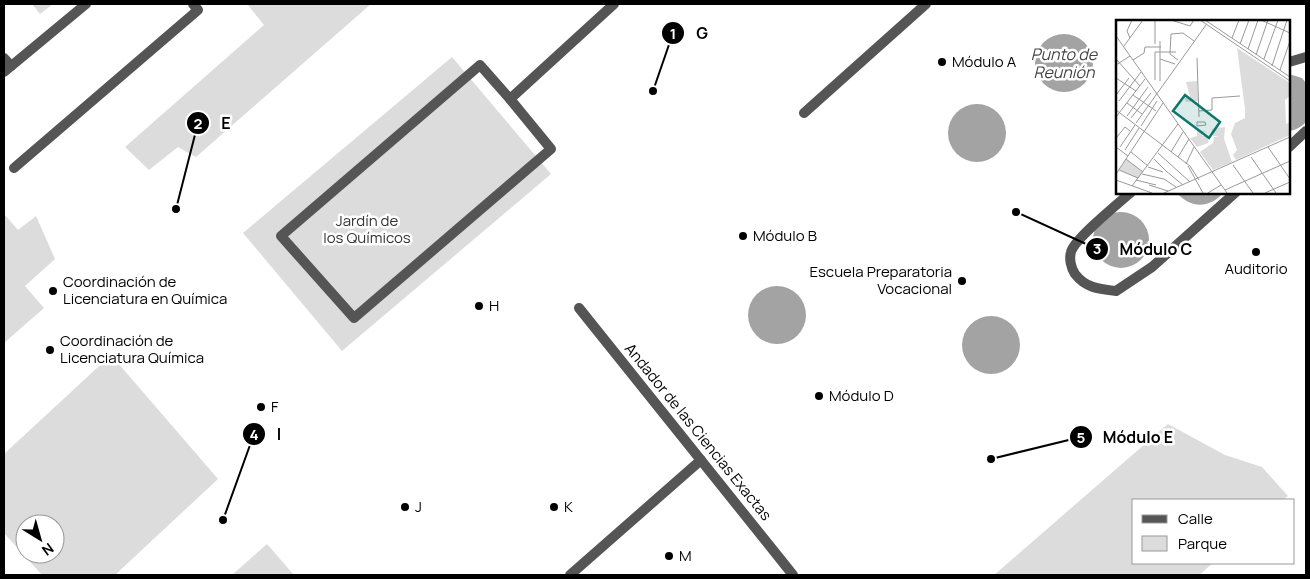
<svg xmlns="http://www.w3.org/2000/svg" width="1310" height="579" font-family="Manrope,sans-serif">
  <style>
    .green { fill: #dcdcdc; fill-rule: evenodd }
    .water { fill: #a3a3a3 }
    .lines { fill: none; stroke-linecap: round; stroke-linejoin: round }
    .service { stroke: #555; stroke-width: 10 }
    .minor { stroke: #555; stroke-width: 10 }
    .poi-dot { fill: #000; stroke: #fff; stroke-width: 2 }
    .labels { text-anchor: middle; stroke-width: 5; stroke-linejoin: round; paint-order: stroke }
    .poi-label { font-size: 15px; fill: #000; stroke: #fff; text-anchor: start }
    .park-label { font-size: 15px; fill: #333; stroke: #fff }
    .street-label { font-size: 15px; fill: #000; stroke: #fff }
    .water-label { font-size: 16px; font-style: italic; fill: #444; stroke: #fff }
    .inset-road { fill: none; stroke: #999; stroke-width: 1 }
    .view { fill: #0f766e; fill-opacity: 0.15; stroke: #0f766e; stroke-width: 2.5 }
    .inset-edge { fill: none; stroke: #000; stroke-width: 2.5 }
    .leader { fill: none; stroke: #000; stroke-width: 2 }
    .callout-dot { fill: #000; stroke: #fff; stroke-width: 2 }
    .mark-label { font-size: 15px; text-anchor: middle; font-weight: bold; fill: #fff }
    .callout-label { font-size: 16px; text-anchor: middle; font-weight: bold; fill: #000; stroke: #fff; stroke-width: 5; stroke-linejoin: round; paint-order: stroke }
  </style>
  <rect width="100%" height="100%" fill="#fff"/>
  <g class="green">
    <polygon points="32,4 53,4 40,14"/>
    <polygon points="247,4 371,4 196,157 178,147 149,170 125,147 264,25"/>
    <polygon points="452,57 551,174 342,351 243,233"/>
    <polygon points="4,214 18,230 36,216 55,259 25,286 44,308 4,343"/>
    <path d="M111,355L218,479L115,575H42L4,533V454ZM25,524H55V554H25Z"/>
    <polygon points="1168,424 1225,455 1262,467 1288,496 1283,500 1134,500 1134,563 1213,563 1199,575 994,575"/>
    <polygon points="267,544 294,575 232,575"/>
  </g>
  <g class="water">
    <circle cx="1064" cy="63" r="29"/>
    <path d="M1289,74L1302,78L1306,83V122C1301,127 1296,130 1289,131Z"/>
    <circle cx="977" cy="133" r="29"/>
    <path d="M1177,193H1223C1209,209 1190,208 1177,193Z"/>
    <circle cx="1121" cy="240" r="28"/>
    <circle cx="777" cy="315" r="29"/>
    <circle cx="991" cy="345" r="29"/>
  </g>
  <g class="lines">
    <g class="service">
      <polyline points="4,58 11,66"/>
      <polyline points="1289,62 1306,57"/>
      <polyline points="4,72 86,4"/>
      <polyline points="510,99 614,4"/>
      <polyline points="804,113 926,4"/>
      <polyline points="1289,147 1306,131"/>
      <polyline points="14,168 198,10 193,4"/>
      <path d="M1131,192C1119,203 1074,239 1071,252C1069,259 1071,268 1075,274C1086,288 1098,289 1116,291L1152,267L1236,192"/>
    </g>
    <g class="minor">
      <polygon points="480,65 510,99 551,149 354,318 281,236"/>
      <polyline points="579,308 793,575"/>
      <polyline points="570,575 701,460"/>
    </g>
  </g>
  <g class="poi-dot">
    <circle cx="942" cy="62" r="5"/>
    <circle cx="743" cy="236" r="5"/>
    <circle cx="1256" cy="252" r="5"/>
    <circle cx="962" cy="281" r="5"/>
    <circle cx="53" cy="291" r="5"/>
    <circle cx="479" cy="306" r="5"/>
    <circle cx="50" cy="350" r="5"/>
    <circle cx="819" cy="396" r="5"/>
    <circle cx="261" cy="407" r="5"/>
    <circle cx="405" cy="507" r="5"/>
    <circle cx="554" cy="507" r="5"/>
    <circle cx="669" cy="556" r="5"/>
  </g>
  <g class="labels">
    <g class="poi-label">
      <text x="952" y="67">Módulo A</text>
      <text x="753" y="241">Módulo B</text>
      <text x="1256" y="274" text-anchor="middle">Auditorio</text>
      <text x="952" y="277" text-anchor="end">Escuela Preparatoria<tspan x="952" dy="17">Vocacional</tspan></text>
      <text x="63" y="287">Coordinación de<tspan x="63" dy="17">Licenciatura en Química</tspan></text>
      <text x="489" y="311">H</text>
      <text x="60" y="346">Coordinación de<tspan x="60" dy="17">Licenciatura Química</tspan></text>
      <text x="829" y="401">Módulo D</text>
      <text x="271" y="412">F</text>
      <text x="415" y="512">J</text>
      <text x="564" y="512">K</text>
      <text x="679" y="561">M</text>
    </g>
    <g class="park-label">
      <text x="367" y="226">Jardín de<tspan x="367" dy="17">los Químicos</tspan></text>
    </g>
    <g class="street-label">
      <text transform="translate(698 432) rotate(51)" y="5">Andador de las Ciencias Exactas</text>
    </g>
    <g class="water-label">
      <text x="1064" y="60">Punto de<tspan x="1064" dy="18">Reunión</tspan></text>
    </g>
  </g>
  <g transform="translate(1116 20)">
    <rect width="174" height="174" fill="#fff"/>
    <path d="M121,28L174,63V76L169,80L170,104L173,103L174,115L120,140L117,135L121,130L115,114L119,103L129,98V89ZM81,61L82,81L70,82L68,78L74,77L70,62ZM109,107L108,119L116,142L97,150L84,132L97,123L98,117L103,116H97L96,109ZM81,110L92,111L86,112V116H92V123L81,127L74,118L81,116ZM10,139L27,152L22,158L3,150Z" fill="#dcdcdc"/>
    <path class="inset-road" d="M55,0L74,6L78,0M84,0L174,61M89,0L174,57M145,0L174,13M0,16L111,173M14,18L11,11L16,0M116,18L123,0M39,24V0M124,24L133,0M8,26L27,0M132,29L142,0M140,35L152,0M81,38L83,97M0,39L24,66M44,39L59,44M148,39L162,0M17,40L28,33L29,27H45M62,40L54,34L55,14L67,13L78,21M0,45L14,36M156,46L171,0M164,50L174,21M0,58L20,71M39,60V32H60M44,61V21M0,75L13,58M17,75L40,91M3,81L25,52M11,83L26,94M0,90L74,146L83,160M83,91L96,90V78L124,76M11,96L32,67M0,97L29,59M15,98L35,73M81,102H89L90,105L81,106ZM20,103L90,5M25,106L41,81M0,118L9,107L14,111M0,127L12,136M4,127L19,105M152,127L174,159M9,130L23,108M15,132L32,146M55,132L67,112M42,133L74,162M62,137L73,119M135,137L160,173M10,139L27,152M38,139L50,151M70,144L78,127M117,145L137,173M72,146L87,173M32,147L47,152M3,150L22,158M50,151L67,165M0,154L47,83M26,154L48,159L60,167M0,160L36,173M20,160L40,165M33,165L52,171M16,166L62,104M109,170L174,141M48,173L174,117M92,173L105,165M149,173L174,162"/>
    <path class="view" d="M69,75L104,102L93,118L57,91Z"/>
    <rect width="174" height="174" class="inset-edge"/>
  </g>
  <path class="leader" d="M653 91L673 33M176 209L198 123M1016 212L1097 249M223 520L254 434M991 459L1081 437"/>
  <g class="callout-dot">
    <circle cx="653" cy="91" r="5"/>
    <circle cx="176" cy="209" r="5"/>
    <circle cx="1016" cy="212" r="5"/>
    <circle cx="223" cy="520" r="5"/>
    <circle cx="991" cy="459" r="5"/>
    <circle cx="673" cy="33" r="12"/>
    <circle cx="198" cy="123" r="12"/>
    <circle cx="1097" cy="249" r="12"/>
    <circle cx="254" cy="434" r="12"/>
    <circle cx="1081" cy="437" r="12"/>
  </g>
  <g class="mark-label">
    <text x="673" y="39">1</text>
    <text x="198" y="129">2</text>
    <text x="1097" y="254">3</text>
    <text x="254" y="440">4</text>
    <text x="1081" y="443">5</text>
  </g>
  <g class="callout-label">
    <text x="702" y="39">G</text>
    <text x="226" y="129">E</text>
    <text x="1156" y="255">Módulo C</text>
    <text x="279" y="440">I</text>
    <text x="1138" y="443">Módulo E</text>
  </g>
  <rect width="1310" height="579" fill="none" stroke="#000000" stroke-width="10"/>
  <rect x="1132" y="499" width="162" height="65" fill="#ffffff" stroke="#999999"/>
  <rect x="1142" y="515" width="25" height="8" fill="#555555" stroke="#999999"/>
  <text x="1178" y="524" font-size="15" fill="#000000">Calle</text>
  <rect x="1142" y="536" width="25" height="15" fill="#dcdcdc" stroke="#999999"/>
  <text x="1178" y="549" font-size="15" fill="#000000">Parque</text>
  <g transform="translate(40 539) rotate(143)"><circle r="24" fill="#ffffff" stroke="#999999"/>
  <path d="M0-4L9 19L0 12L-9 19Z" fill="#000000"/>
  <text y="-8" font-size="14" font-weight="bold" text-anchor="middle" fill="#000000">N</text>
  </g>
</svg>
